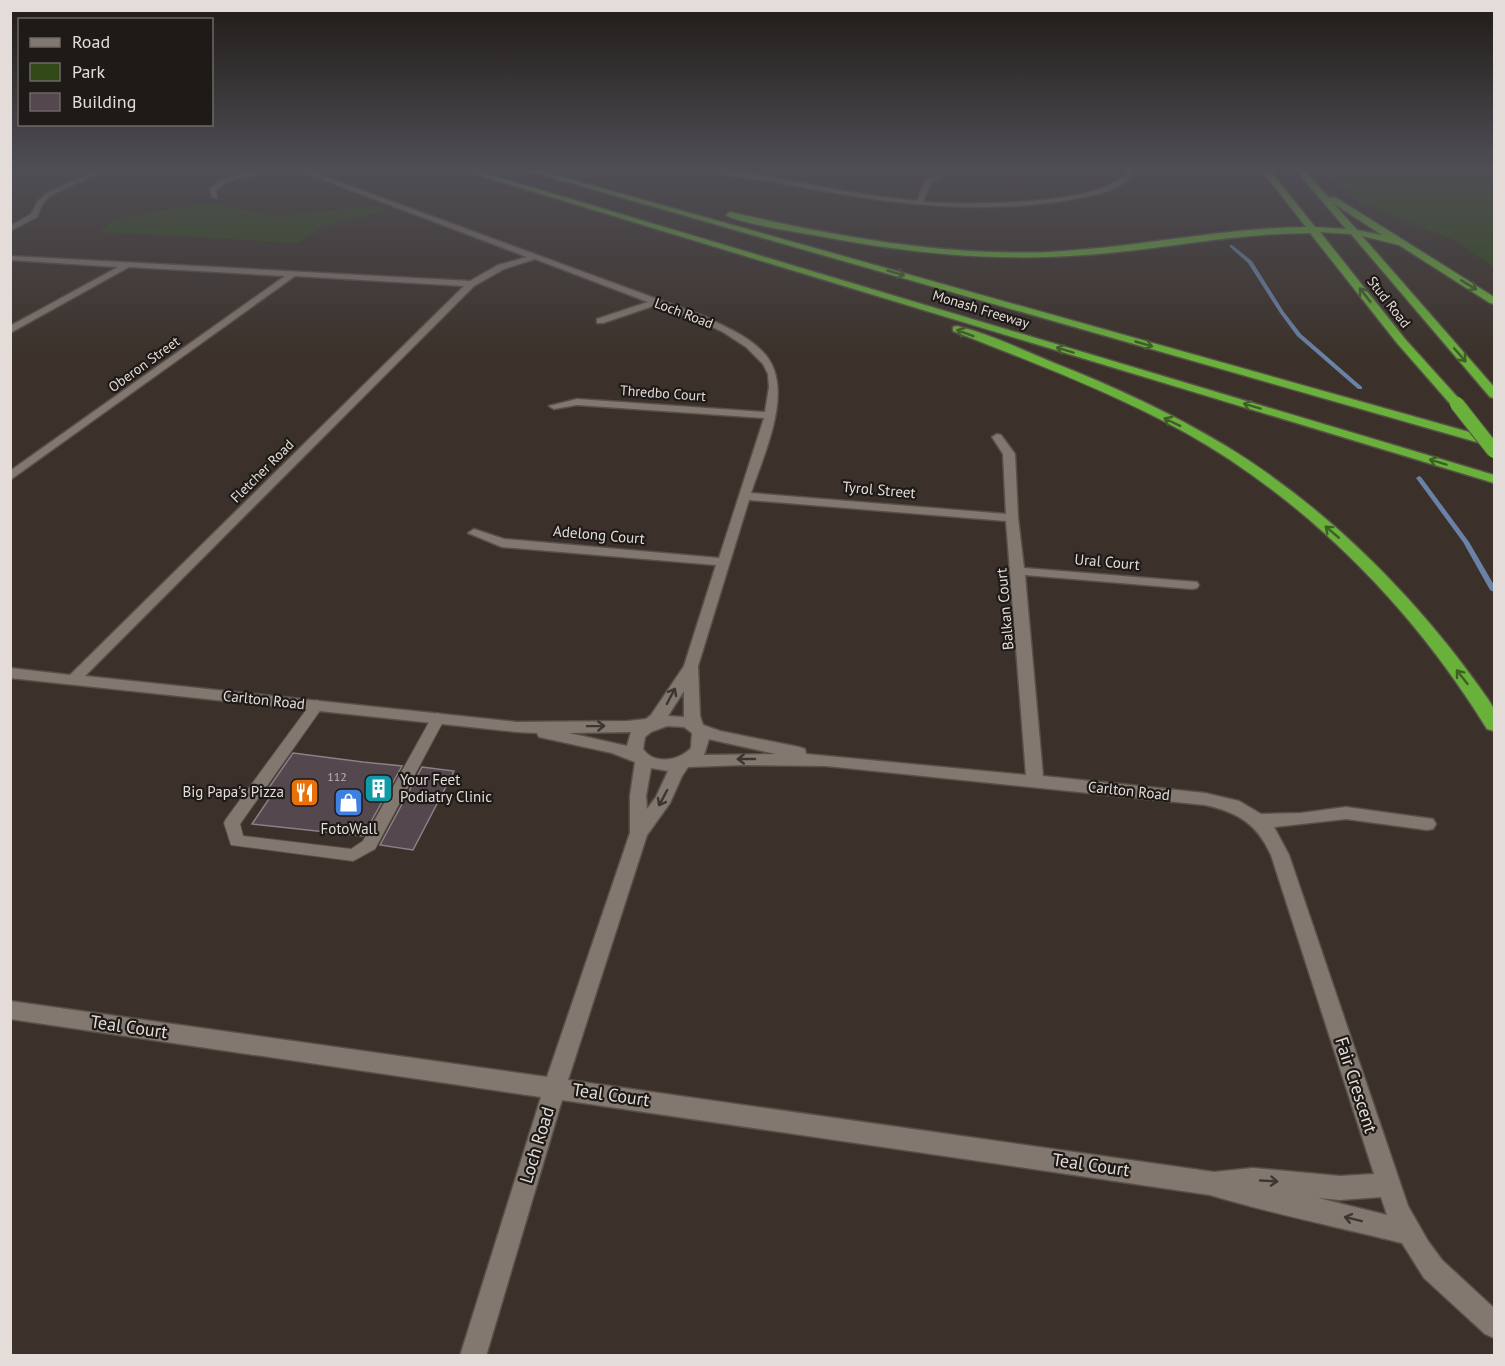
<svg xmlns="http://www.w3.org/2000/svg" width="1505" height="1366" font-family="'PT Sans',sans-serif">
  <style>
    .green { fill: #304917 }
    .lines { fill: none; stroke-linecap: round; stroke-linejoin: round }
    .stream { fill: #6982a6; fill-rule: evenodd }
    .building { fill: #54474d; stroke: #8d7f86; stroke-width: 1.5 }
    .lane-casing { stroke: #585049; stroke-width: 2 }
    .street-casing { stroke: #585049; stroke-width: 3 }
    .highway-casing { stroke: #585049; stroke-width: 3 }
    .lane { fill: #83786f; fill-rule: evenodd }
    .street { fill: #83786f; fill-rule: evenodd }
    .highway { fill: #69b13a; fill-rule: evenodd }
    .highway-bridge-casing { stroke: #585049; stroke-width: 16; stroke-linecap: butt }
    .highway-bridge { stroke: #69b13a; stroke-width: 14 }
    .oneway { stroke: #405e27 }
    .oneway2 { stroke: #3c3631 }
    .labels { text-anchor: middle; stroke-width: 4.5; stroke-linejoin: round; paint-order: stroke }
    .number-label { font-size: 12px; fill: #bfb7b5 }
    .far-street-label { font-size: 14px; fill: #e3dcd8; stroke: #1e1a17 }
    .street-label { font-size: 15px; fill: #e3dcd8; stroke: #1e1a17 }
    .poi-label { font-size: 15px; fill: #e3dcd8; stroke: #1e1a17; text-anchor: start }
    .near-street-label { font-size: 18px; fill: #e3dcd8; stroke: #1e1a17 }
  </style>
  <rect width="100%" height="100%" fill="#3b312a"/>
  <g class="green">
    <polygon points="915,168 1012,168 959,176 951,172 925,171"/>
    <polygon points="1321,168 1494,168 1494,268 1459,242 1360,203"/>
    <polygon points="196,204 220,204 276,217 372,205 387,211 325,226 299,243 100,232 112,220"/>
  </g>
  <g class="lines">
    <g class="stream">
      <polygon points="1230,245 1232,245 1252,261 1284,312 1301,334 1362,387 1362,389 1358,389 1297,336 1280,313 1248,263 1230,247"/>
      <polygon points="1419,476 1421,477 1469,542 1494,585 1494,592 1490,590 1463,542 1416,478"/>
    </g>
  </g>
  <g class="building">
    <polygon points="293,753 363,762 402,766 363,836 252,824 275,790 268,789"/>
    <polygon points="422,767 454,771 413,850 380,845"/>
  </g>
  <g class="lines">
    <defs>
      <polygon id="lane" points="317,700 324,705 240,824 243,836 351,849 363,841 433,715 438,713 445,718 375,849 353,861 231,845 224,823 226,819 312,702"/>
      <g id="street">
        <polygon points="102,168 110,168 51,195 43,203 37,217 10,231 10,226 31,214 38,201 47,193"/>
        <polygon points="268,168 279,168 226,182 216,190 217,198 212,197 210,189 222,180"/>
        <path d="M292,168H301L706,317C725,327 746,335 761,350C798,384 764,453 751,493L1006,514L1003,454L992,437L997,434L1001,435L1015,454L1018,518L1024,568L1197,582L1199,585L1197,588L1192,589L1025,575L1043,776L1205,793L1239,801L1261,814L1301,813L1346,807L1433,819L1436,824L1433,829L1427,830L1346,819L1274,827L1289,855L1408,1206L1428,1241L1442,1260L1494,1308V1338L1485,1334L1424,1278L1402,1243C1338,1227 1273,1214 1210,1195L562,1100L486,1356H460L541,1097L10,1019V1001L547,1077L630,833V796L635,762L612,753L539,737L537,733L517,732L10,678V668L70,675L464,286L295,276L10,480V471L285,276L129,267L10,333V326L118,267L10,260V256L470,281L498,265L527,257ZM535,259L648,302L597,319V323H603L656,305L700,321L723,332L746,347L763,364L768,374L769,387L765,412L577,399L549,406L554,409L577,405L764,418L719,558L504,539L474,529L468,533L502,547L716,565L684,666L651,715L646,719L628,721L517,722L85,676L474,286L504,269ZM749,500L1006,521L1026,775L806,754L805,749L799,747L720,731L703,725L700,716L698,666ZM684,691V717L668,716ZM667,726L684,727L692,733L691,748C679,761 654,765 643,749L645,737L651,732ZM631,732L627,746L569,733ZM709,739L717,741L776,754L704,755ZM744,765L826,766L1205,805C1238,812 1257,824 1271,855L1374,1174L1340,1176L1253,1168L1214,1172L568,1080L647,835L670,803L682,776L688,767ZM651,768L668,771L656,797L647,809L646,796ZM1381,1197L1387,1215L1318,1198L1340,1200Z"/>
        <path d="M709,168H720L861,194L917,201L926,180L939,175L942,177L931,182L923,202C963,205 1111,207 1130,168H1136C1125,191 1096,195 1074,199C974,217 878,202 780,183C758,179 728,178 709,168Z"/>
      </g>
      <g id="highway">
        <polygon points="455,168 467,168 1494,475 1494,483"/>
        <polygon points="518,168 530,168 1494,439 1494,447"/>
        <path d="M1260,168H1268L1315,227L1346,229L1294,168H1302L1329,198L1335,197L1494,297V304L1490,303L1399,245L1362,236L1494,387V398L1490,397L1351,234L1320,232L1405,339L1461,401L1463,404L1461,407H1453L1397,343L1310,233C1235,233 1160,250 1085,255C993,262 904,253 814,235C796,232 738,223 726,215L730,212C835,236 941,256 1049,252C1135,248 1220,228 1306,227ZM1333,203L1382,235L1357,230Z"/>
        <path d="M957,326C990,334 1023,350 1054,363C1113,386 1171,413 1226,446C1329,509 1419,600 1488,699L1494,709V731L1487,729C1413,609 1310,503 1186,433C1112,392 1032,362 953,331V327Z"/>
      </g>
    </defs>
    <use href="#lane" class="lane-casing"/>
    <use href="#street" class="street-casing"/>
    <use href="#highway" class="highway-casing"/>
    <use href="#lane" class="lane"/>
    <use href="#street" class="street"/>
    <use href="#highway" class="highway"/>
    <defs>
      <polyline id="highway-bridge" points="1457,404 1494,451"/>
    </defs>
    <use href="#highway-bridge" class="highway-bridge-casing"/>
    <use href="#highway-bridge" class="highway-bridge"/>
  </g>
  <defs><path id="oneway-shaft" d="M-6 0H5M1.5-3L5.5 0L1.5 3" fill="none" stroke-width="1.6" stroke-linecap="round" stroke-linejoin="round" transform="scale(1.5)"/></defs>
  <g class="oneway">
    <use href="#oneway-shaft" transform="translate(896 273) rotate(16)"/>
    <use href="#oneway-shaft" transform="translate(1469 285) rotate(31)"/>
    <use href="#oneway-shaft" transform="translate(1365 295) rotate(-128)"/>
    <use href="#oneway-shaft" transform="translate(965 333) rotate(-159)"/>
    <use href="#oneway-shaft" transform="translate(1144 344) rotate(16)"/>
    <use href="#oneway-shaft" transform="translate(1065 350) rotate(-163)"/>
    <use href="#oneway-shaft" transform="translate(1460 355) rotate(49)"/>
    <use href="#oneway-shaft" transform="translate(1252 406) rotate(-163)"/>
    <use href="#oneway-shaft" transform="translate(1172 422) rotate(-154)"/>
    <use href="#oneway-shaft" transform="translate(1438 462) rotate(-163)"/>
    <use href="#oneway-shaft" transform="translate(1332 532) rotate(-140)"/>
    <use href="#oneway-shaft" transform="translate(1462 677) rotate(-128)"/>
  </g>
  <g class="oneway2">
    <use href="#oneway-shaft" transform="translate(671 696) rotate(-62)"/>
    <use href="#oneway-shaft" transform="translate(596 726) rotate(-1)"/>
    <use href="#oneway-shaft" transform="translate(746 759) rotate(180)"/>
    <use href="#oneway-shaft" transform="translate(663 798) rotate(118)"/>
    <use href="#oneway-shaft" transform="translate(1269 1181) rotate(3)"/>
    <use href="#oneway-shaft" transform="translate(1353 1219) rotate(-166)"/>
  </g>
  <linearGradient id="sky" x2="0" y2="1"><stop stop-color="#201b17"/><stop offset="0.47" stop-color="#4f4e55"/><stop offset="1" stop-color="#4f4e55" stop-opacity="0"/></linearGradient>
  <rect width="1505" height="359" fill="url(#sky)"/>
  <defs>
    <symbol id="building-square" viewBox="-11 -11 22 22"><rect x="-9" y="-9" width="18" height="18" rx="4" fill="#0f9aa8" stroke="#1e1a17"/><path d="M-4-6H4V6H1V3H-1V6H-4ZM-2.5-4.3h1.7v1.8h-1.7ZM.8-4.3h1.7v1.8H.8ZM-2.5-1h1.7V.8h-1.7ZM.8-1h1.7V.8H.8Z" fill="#fff"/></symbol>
    <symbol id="restaurant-square" viewBox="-11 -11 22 22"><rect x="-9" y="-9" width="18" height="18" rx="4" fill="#e8710a" stroke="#1e1a17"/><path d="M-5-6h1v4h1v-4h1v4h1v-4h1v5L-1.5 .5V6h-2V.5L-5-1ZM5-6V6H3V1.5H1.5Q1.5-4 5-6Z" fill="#fff"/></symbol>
    <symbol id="shop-square" viewBox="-11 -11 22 22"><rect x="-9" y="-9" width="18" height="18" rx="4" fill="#3f7fe0" stroke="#1e1a17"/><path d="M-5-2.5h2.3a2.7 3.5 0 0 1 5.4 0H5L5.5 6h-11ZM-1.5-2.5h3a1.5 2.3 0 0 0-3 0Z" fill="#fff"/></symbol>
  </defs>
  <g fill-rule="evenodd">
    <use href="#building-square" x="362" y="772" width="33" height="33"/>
    <use href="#restaurant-square" x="288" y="776" width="33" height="33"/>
    <use href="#shop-square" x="332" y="786" width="33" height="33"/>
  </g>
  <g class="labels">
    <g class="number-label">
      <text x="337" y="781">112</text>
    </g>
    <g class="far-street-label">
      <text transform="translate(1389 302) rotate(52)" y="5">Stud Road</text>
      <text transform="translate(981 309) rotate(17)" y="5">Monash Freeway</text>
      <text transform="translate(684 313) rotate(21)" y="5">Loch Road</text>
      <text transform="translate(144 364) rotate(-36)" y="5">Oberon Street</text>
      <text transform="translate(663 393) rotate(4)" y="5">Thredbo Court</text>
      <text transform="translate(262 471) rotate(-45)" y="5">Fletcher Road</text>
    </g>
    <g class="street-label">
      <text transform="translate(879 490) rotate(5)" y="5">Tyrol Street</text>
      <text transform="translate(599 535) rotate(5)" y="5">Adelong Court</text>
      <text transform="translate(1107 562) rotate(5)" y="5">Ural Court</text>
      <text transform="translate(1005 609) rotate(-95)" y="5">Balkan Court</text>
      <text transform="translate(264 700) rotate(6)" y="5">Carlton Road</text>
      <text transform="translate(1129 791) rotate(6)" y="5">Carlton Road</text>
    </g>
    <g class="poi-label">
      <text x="400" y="785">Your Feet<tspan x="400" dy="17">Podiatry Clinic</tspan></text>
      <text x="284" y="797" text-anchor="end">Big Papa's Pizza</text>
      <text x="349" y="834" text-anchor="middle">FotoWall</text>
    </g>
    <g class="near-street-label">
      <text transform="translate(129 1027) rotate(8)" y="6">Teal Court</text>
      <text transform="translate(1356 1085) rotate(72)" y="6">Fair Crescent</text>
      <text transform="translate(611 1095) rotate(8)" y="6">Teal Court</text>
      <text transform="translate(537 1145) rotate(-73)" y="6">Loch Road</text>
      <text transform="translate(1091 1165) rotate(8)" y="6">Teal Court</text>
    </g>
  </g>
  <rect width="1505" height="1366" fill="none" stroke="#e3dcd8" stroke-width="24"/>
  <rect x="18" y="18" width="195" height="108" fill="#1e1a17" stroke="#6d6864" stroke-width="1.5"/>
  <rect x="30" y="38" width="30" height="9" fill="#83786f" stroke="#6d6864" stroke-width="1.5"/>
  <text x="72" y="48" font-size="18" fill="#e3dcd8">Road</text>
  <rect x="30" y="63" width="30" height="18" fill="#304917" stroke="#6d6864" stroke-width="1.5"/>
  <text x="72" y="78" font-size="18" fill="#e3dcd8">Park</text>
  <rect x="30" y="93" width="30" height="18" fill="#54474d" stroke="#6d6864" stroke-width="1.5"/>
  <text x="72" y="108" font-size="18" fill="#e3dcd8">Building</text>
</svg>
